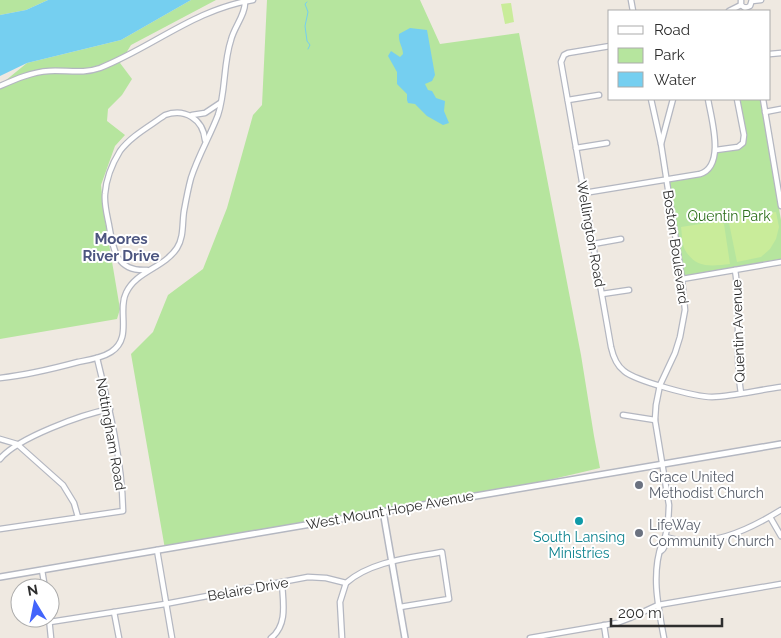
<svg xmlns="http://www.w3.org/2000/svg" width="781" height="638" font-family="Raleway,sans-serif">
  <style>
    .green { fill: #b6e59e }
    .pitch { fill: #c9ec9a }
    .water { fill: #75cff0 }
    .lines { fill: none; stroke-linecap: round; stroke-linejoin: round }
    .stream { stroke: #75cff0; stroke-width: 1 }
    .minor-casing { stroke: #b4b7c1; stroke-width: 7 }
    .tertiary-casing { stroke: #b4b7c1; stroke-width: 8 }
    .minor { stroke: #fff; stroke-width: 4.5 }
    .tertiary { stroke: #fff; stroke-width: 5 }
    .worship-dot { fill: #6b7280; stroke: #fff; stroke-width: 2 }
    .culture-dot { fill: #0f9aa8; stroke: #fff; stroke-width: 2 }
    .labels { text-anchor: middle; stroke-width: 4; stroke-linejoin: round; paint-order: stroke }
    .park-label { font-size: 14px; fill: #2c6e1b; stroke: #fff }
    .street-label { font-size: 14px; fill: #2e2e2e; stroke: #fff }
    .worship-label { font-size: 14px; fill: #5b616d; stroke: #fff; text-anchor: start }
    .culture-label { font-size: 14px; fill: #0d838f; stroke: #fff }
    .neighbourhood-label { font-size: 15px; font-weight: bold; fill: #4d5680; stroke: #fff }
  </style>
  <rect width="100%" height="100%" fill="#efe9e1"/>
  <g class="green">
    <polygon points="0,0 48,0 26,10 0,15"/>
    <polygon points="191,0 216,0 131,45 120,63 132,79 122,95 108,109 107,121 125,135 115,146 101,185 104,214 120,309 117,319 0,339 0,85 27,63 121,40"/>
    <polygon points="267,0 420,0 440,44 519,33 581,355 594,436 600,468 506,490 165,549 131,354 153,332 168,295 203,269 227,208 253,115 262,105"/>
    <polygon points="737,99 760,99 781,220 781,259 683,276 669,181 711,169 716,158 716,149 739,146 743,138"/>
  </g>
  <g class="pitch">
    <polygon points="511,3 514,22 505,24 501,4"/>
    <polygon points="776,212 779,227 776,239 770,249 761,257 737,262 729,223 733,218"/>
    <path d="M720,221L724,224L730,264C712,266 696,269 685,250C682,244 682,234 681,227Z"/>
  </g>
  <g class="water">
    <polygon points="48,0 191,0 121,40 27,63 0,76 0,15 26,10"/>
    <path d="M410,28L427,30L435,75L432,81L425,84L428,90L432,91L436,98L445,101L444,111L449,123L443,125L427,116L415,104L408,103L407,100V94L397,84V72L388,56L391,51L400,57L403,54C403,47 398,42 399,34Z"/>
  </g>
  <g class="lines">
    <polyline class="stream" points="307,2 305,4 308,12 305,26 307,41 310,45 308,49"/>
    <defs>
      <g id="minor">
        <polyline points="631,0 633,11"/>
        <polyline points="741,0 741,5 745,8 750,6 752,0"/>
        <polyline points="752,1 761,0"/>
        <polyline points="729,11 741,5"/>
        <path d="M610,46L568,53L564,55L561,62L611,347C613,356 616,365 624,371C636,381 695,397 712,397C735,396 758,390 781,387"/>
        <polyline points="770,54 781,53"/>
        <path d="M0,86C16,79 32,72 49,71C67,70 83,74 100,68C153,47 195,9 253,0"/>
        <polyline points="651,99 661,144"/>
        <polyline points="763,99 781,206"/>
        <polyline points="568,100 599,95"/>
        <polyline points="765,112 781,109"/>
        <polyline points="192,115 205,113 220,103"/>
        <polyline points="576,148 607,143"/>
        <polyline points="716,150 738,147 743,143 744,135 737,99"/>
        <path d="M584,193L700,174C726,166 711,118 708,99"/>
        <polyline points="593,244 621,239"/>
        <path d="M147,270C116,272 113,249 109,225C107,215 104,204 105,194C106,180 112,164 120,151C131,136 150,126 165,115C185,108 203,119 205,140"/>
        <path d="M735,270C742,311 734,352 741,393"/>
        <polyline points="682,279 781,262"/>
        <polyline points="602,294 629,290"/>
        <path d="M0,378C27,375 52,369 78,362C89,360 102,358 111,352C133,338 117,311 126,293C136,271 164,268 177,248C184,237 182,224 184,211C186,200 188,189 191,178C198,156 210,136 218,115C226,91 223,64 231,40C234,27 246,14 245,1"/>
        <polyline points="623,415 655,420"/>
        <polyline points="0,439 17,444 63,485 74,503 78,517"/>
        <path d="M0,459C17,438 83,414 110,409"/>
        <polyline points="770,517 781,536"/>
        <path d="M0,529L123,511C122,459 109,407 97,358"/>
        <path d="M666,537C707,550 747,531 781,510"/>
        <polyline points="157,550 172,638"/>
        <path d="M661,551C664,549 666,545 664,541L668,525L669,505L655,420L656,405L660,385L675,353L680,337L685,310L682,279L661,144L673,99"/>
        <polyline points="42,570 45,588"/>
        <polyline points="114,612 119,638"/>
        <polyline points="49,618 51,638"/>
        <path d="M50,622L165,604L308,577L326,578L346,583C371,561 410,558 442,552L449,599L400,607"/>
        <polyline points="604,625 606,638"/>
        <path d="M271,638C288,625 283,602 282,583"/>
        <polyline points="342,638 340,602 346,583"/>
        <polyline points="530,638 617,623 630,618 658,605 781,584"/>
        <path d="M664,638C658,606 651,574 662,543L664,541"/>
      </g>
      <g id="tertiary">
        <polyline points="383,511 405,638"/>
        <polyline points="0,577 781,444"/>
      </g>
    </defs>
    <use href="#minor" class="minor-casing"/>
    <use href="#tertiary" class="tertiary-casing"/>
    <use href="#minor" class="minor"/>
    <use href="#tertiary" class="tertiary"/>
  </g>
  <g class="worship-dot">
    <circle cx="639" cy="485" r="5"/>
    <circle cx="639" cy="533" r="5"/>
  </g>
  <circle class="culture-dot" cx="579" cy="521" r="5"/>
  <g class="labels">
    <g class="park-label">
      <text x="729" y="221">Quentin Park</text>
    </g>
    <g class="street-label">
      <text transform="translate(591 234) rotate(80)" y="5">Wellington Road</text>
      <text transform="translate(676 247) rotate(82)" y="5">Boston Boulevard</text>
      <text transform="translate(738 331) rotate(-92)" y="5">Quentin Avenue</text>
      <text transform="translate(111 434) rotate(80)" y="5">Nottingham Road</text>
      <text transform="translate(390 510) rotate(-10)" y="5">West Mount Hope Avenue</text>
      <text transform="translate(248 589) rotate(-10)" y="5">Belaire Drive</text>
    </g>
    <g class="worship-label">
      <text x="649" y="482">Grace United<tspan x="649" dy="16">Methodist Church</tspan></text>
      <text x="649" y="530">LifeWay<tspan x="649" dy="16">Community Church</tspan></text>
    </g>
    <g class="culture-label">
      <text x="579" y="542">South Lansing<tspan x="579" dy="16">Ministries</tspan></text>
    </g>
    <g class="neighbourhood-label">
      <text x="121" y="244">Moores<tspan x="121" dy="17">River Drive</tspan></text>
    </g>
  </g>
  <rect x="608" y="10" width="162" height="90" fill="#ffffff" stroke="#ababab"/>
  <rect x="618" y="26" width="25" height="8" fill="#ffffff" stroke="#ababab"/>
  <text x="654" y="35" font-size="15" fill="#2e2e2e">Road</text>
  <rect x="618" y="48" width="25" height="15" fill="#b6e59e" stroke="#ababab"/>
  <text x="654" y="60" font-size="15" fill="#2e2e2e">Park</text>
  <rect x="618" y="72" width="25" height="15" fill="#75cff0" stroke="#ababab"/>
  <text x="654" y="85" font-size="15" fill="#2e2e2e">Water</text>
  <g transform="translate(35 603) rotate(350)"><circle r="24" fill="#ffffff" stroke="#ababab"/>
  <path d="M0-4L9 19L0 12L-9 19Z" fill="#4264fb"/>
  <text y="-8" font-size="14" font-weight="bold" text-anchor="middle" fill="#2e2e2e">N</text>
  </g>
  <path d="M611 618v8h111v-8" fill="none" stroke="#2e2e2e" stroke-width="2.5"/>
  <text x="618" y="618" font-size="15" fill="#2e2e2e" stroke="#ffffff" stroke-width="4" paint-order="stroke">200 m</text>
</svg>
